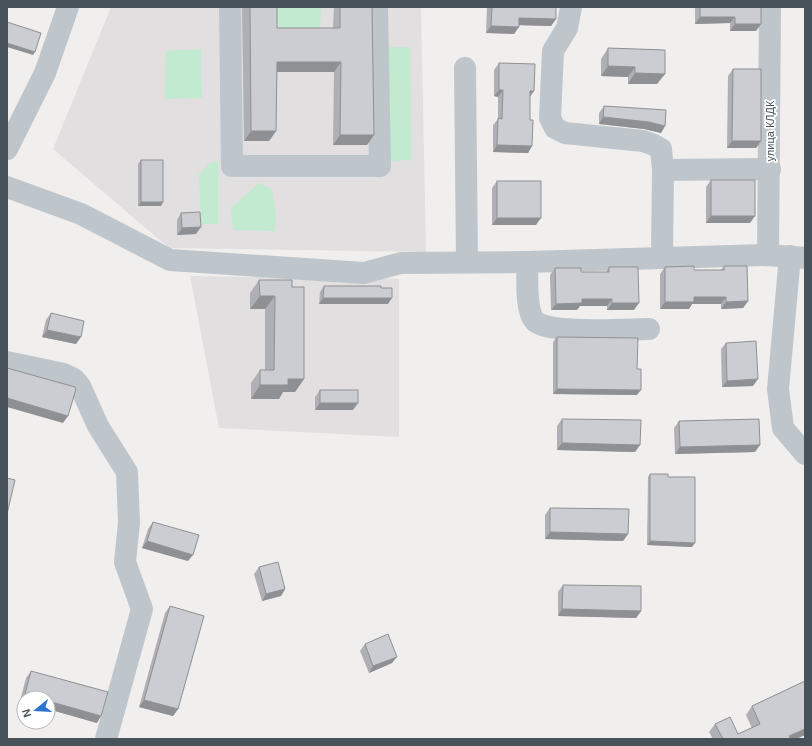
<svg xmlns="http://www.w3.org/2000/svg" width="812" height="746" font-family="Arial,sans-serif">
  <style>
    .education { fill: #e1dfdf }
    .green { fill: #c1ead0 }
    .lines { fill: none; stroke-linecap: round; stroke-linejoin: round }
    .minor { stroke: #bec6cc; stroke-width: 22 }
    .wall { fill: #afb0b5 }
    .shaded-wall { fill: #8f9093 }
    .building { fill: #cccdd2; stroke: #8f9093 }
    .labels { text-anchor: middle; stroke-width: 3.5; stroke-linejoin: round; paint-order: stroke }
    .street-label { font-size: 11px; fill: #48525a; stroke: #fff }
  </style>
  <rect width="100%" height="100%" fill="#f1eeee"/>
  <g class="education">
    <polygon points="111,7 421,7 426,252 169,248 53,149"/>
    <polygon points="190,276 399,279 399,437 219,428"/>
  </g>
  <g class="green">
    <polygon points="276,7 321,7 320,34 276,35"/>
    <polygon points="389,47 410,47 411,160 390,161"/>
    <polygon points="201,49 202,98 165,99 166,51"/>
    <polygon points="218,161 218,224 201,224 199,174 210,163"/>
    <polygon points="259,183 272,189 276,216 275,231 233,230 231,208"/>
  </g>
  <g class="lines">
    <g class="minor">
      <polyline points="230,7 232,166 380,166 377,7"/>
      <polyline points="571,7 567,28 553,51 550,118 555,128 565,133 643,141 654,145 661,149 663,170 770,169"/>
      <polyline points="465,68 467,262"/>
      <polyline points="7,149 45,73 68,7"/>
      <polyline points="7,187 81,214 170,260 364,273 401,263 527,262 768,255 805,258"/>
      <polyline points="768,255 770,7"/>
      <polyline points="790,256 778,389 783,428 805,454"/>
      <polyline points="662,257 663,170"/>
      <path d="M527,262C528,278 525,308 534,320C544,335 629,329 649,329"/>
      <polyline points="7,362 64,374 74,379 80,386 98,426 127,472 129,523 125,562 142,609 106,739"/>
    </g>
  </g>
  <g class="wall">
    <polygon points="242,7 277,7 277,28 333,28 334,7 372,7 374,135 367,145 333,145 334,72 277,72 276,131 269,141 244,141"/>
    <polygon points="487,7 556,7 556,19 551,26 519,25 514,34 486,33"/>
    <polygon points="695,7 761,7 756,31 730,31 730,23 695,24"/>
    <polygon points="608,48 665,50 657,84 628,84 628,77 601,76 601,59"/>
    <polygon points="499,63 534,91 530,96 530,120 532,146 528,153 493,152 493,125 498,119 498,97 494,96 494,70"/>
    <polygon points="733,69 761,141 756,148 727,148 728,76"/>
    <polygon points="604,106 665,126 661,133 644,129 599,124 599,113"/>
    <polygon points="141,160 161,206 138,206 138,164"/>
    <polygon points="711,180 750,223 706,223 706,187"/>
    <polygon points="497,181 536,225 492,225 492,188"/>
    <polygon points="181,213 196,234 177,235 177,220"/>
    <polygon points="724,266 748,301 743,308 721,309 721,304 692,304 689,309 660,309 660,274 665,267 694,270 721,270"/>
    <polygon points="609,267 634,310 607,310 607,306 580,306 577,310 551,310 550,275 555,268 581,272 606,272"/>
    <polygon points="259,280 292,287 304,379 295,392 283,392 279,399 251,399 251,383 260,370 265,370 265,309 250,309 250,293"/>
    <polygon points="324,286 381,288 388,304 319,304 320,292"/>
    <polygon points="51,313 76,344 42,337 46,320"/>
    <polygon points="557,337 637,395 553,394 553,342"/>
    <polygon points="805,342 805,398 804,398"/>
    <polygon points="726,343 753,386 722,387 721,349"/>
    <polygon points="320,390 353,410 315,410 315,397"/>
    <polygon points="562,419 640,445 635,452 557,450 557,426"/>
    <polygon points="679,421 755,452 675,454 674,428"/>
    <polygon points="650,474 668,477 692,547 647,545 648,477"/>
    <polygon points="550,508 628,534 623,541 545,539 545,515"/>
    <polygon points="153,522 188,561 142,548 148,529"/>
    <polygon points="259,567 285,589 281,596 262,601 254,574"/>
    <polygon points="563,585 641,611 636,618 558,616 558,592"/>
    <polygon points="170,606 178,709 173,716 139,707 165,613"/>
    <polygon points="365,644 392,663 369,673 360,651"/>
    <polygon points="31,671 97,723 48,709 48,698 20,701 26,678"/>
    <polygon points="805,681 805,735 796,739 713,739 709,732 715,724 738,734 752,728 746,715 752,706"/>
  </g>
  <g class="shaded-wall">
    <polygon points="700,17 735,17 730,23 695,24"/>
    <polygon points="519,18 556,19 551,26 514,25"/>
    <polygon points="735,24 761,24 756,31 730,31"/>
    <polygon points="491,26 519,27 514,34 486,33"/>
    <polygon points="7,43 35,52 33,55 7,47"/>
    <polygon points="277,62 341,62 334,72 269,72"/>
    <polygon points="608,66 635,67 628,77 601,76"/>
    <polygon points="635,73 665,74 657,84 628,84"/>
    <polygon points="499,90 503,90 498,97 494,96"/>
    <polygon points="530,91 534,91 529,98"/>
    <polygon points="603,117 649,122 665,126 661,133 644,129 599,124"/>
    <polygon points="251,131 276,131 269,141 244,141"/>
    <polygon points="340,135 374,135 367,145 333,145"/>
    <polygon points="732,141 761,141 756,148 727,148"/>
    <polygon points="497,145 532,146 528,153 493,152"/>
    <polygon points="141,202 163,202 161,206 138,206"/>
    <polygon points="711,216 755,216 750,223 706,223"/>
    <polygon points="497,218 541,218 536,225 492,225"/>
    <polygon points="201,227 196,234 177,235 182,228"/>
    <polygon points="260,296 275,296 265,309 250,309"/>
    <polygon points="694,297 726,297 721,304 692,304 689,309 660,309 665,302"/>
    <polygon points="323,298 392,298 388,304 319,304"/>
    <polygon points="582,299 612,299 607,306 580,306 577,310 551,310 556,304"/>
    <polygon points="748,301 743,308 721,309 726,302"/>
    <polygon points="612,303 639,303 634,310 607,310"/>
    <polygon points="47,330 81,337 76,344 42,337"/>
    <polygon points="288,379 304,379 295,392 283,392 279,399 251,399 260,385"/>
    <polygon points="758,379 753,386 722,387 727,381"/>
    <polygon points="557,389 641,390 637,395 553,394"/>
    <polygon points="7,398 68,416 63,423 7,407"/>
    <polygon points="320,403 358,403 353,410 315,410"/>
    <polygon points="562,443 640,445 635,452 557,450"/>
    <polygon points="760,445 755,452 675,454 680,447"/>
    <polygon points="550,532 628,534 623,541 545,539"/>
    <polygon points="147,541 193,555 188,561 142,548"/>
    <polygon points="650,541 695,543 692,547 647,545"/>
    <polygon points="285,589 281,596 262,601 266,594"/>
    <polygon points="562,609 641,611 636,618 558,616"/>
    <polygon points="397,657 392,663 369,673 373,666"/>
    <polygon points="25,694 37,698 24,698 24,703 20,701"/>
    <polygon points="144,700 178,709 173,716 139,707"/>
    <polygon points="48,701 101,716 97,723 48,709"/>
    <polygon points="805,729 805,735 796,739 788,739 789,736"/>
  </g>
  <g class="building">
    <polygon points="250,7 277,7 277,28 340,28 340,7 372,7 374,135 340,135 341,62 277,62 276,131 251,131"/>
    <polygon points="492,7 556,7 556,19 519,18 519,27 491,26"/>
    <polygon points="700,7 761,7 761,24 735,24 735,17 700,17"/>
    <polygon points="7,22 41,33 35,52 7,43"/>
    <polygon points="608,48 665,50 665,74 635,73 635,67 608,66"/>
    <polygon points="499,63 535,64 534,91 530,91 530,120 533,120 532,146 497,145 498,118 502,119 503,90 499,90"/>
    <polygon points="733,69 761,69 761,141 732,141"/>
    <polygon points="604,106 666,110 665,126 649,122 603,117"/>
    <rect x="141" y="160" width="22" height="42"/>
    <rect x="711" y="180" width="44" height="36"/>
    <rect x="497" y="181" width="44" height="37"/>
    <polygon points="200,212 201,227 182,228 181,213"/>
    <polygon points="694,266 694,270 724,270 724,266 747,266 748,301 726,302 726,297 694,297 694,302 665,302 665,267"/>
    <polygon points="609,267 638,267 639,303 612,303 612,299 582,299 582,303 556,304 555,268 581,268 581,272 609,272"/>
    <polygon points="259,280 292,280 292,287 304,287 304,379 288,379 288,385 260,385 260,370 274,370 275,296 260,296"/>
    <polygon points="324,286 381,286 381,288 392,288 392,298 323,298"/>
    <polygon points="51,313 84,321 81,337 47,330"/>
    <polygon points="557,337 638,338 637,369 641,369 641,390 557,389"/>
    <polygon points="756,341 758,379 727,381 726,343"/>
    <polygon points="7,368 75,387 76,389 68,416 7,398"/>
    <rect x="320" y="390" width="38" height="13"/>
    <polygon points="562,419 641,420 640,445 562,443"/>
    <polygon points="759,419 760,445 680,447 679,421"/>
    <polygon points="650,474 668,474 668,477 695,477 695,543 650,541"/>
    <polygon points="7,478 15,480 7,514"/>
    <polygon points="550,508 629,509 628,534 550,532"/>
    <polygon points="153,522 199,535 193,555 147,541"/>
    <polygon points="278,562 285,589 266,594 259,567"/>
    <polygon points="563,585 641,586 641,611 562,609"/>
    <polygon points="170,606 204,616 178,709 144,700"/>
    <polygon points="388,634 397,657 373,666 365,644"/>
    <polygon points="31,671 108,692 101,716 48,701 48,698 37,698 25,694"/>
    <polygon points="805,681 805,729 789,736 791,739 723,739 715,724 730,717 738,734 760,724 752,706"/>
  </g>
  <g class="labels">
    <g class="street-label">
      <text transform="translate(770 131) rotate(-90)" y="4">улица КЛДК</text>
    </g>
  </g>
  <rect width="812" height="746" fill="none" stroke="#48525a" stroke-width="16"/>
  <g transform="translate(36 710) rotate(252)"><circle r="19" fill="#ffffff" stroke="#b6babd"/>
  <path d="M0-3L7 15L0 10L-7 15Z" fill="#2b73ce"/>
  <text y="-6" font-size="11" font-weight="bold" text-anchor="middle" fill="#48525a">N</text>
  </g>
</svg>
